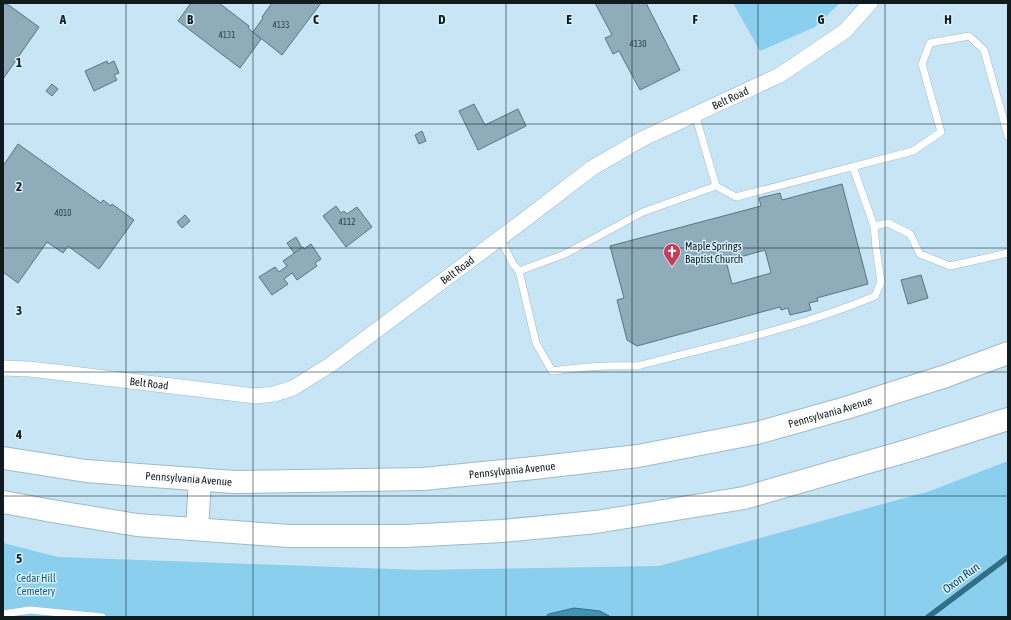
<svg xmlns="http://www.w3.org/2000/svg" width="1011" height="620" font-family="'Asap Condensed',sans-serif">
  <style>
    .green { fill: #8bcfef }
    .water { fill: #4292b3; stroke: #336e87 }
    .lines { fill: none; stroke-linecap: round; stroke-linejoin: round }
    .stream { stroke: #336e87; stroke-width: 5.5 }
    .building { fill: #8eacba; stroke: #5a7582; fill-rule: evenodd }
    .service-casing { stroke: #9dbbc9; stroke-width: 8 }
    .minor-casing { stroke: #9dbbc9; stroke-width: 16 }
    .trunk-casing { stroke: #9dbbc9; stroke-width: 24 }
    .service { stroke: #fff; stroke-width: 7 }
    .minor { stroke: #fff; stroke-width: 15 }
    .trunk { stroke: #fff; stroke-width: 22 }
    .grid { fill: none; stroke: #101b20; stroke-width: 1; stroke-opacity: 0.55 }
    .labels { text-anchor: middle; stroke-width: 3; stroke-linejoin: round; paint-order: stroke }
    .number-label { font-size: 9px; fill: #303f46 }
    .street-label { font-size: 11px; fill: #101b20; stroke: #d9f1fd }
    .poi-label { font-size: 11px; fill: #101b20; stroke: #d9f1fd; text-anchor: start }
    .park-label { font-size: 11px; fill: #1e5b74; stroke: #d9f1fd }
    .water-label { font-size: 12px; font-style: italic; fill: #054a62; stroke: #d9f1fd }
    .grid-label { font-size: 13px; text-anchor: middle; font-weight: bold; fill: #101b20; stroke: #d9f1fd; stroke-width: 3; stroke-linejoin: round; paint-order: stroke }
  </style>
  <rect width="100%" height="100%" fill="#c7e5f4"/>
  <g class="green">
    <polygon points="733,3 840,3 815,27 760,51"/>
    <polygon points="1008,461 1008,617 3,617 3,543 58,557 419,570 659,566 930,491"/>
  </g>
  <polygon class="water" points="574,608 600,611 611,617 545,617 549,614"/>
  <g class="lines">
    <polyline class="stream" points="928,617 1008,557"/>
  </g>
  <g class="building">
    <polygon points="3,3 10,6 39,27 3,79"/>
    <polygon points="191,3 219,3 249,26 248,28 261,39 240,68 178,21"/>
    <polygon points="272,3 321,3 282,55 253,32 263,18 262,17"/>
    <polygon points="595,3 646,3 680,70 640,90 619,51 613,54 605,38 612,35"/>
    <polygon points="107,61 108,64 114,61 119,73 114,75 117,80 94,91 85,71"/>
    <polygon points="52,84 58,89 52,96 46,91"/>
    <polygon points="474,104 485,125 518,109 526,126 478,150 459,111"/>
    <polygon points="422,131 426,141 419,144 415,135"/>
    <polygon points="18,144 101,203 103,200 111,206 112,204 134,220 99,269 68,246 63,253 47,242 18,283 3,272 3,166"/>
    <path d="M842,184L868,284L817,298L818,301L809,303L811,310L790,315L788,308L781,310L780,307L637,346L627,340L617,300L624,298L610,246L761,206L759,198L780,193L782,200ZM765,250L771,273L732,284L726,261Z"/>
    <polygon points="336,206 341,213 344,211 347,214 357,207 372,227 346,247 323,216"/>
    <polygon points="185,215 190,221 182,228 177,222"/>
    <polygon points="296,237 302,248 294,253 287,243"/>
    <polygon points="311,244 321,259 315,263 317,266 297,280 292,273 284,279 288,284 272,295 259,277 275,267 279,272 287,266 283,261 303,247 304,249"/>
    <polygon points="921,275 928,298 908,304 901,280"/>
  </g>
  <g class="lines">
    <defs>
      <g id="service">
        <polyline points="695,114 716,186 736,197 913,151 941,132 922,64 930,43 969,36 984,50 1008,136"/>
        <polyline points="853,167 874,226"/>
        <path d="M500,238L513,264L519,271L536,343L552,371C581,367 608,365 637,366C717,345 799,328 875,296L881,282L876,248L874,226L888,223L910,234L920,254L950,266L1008,253"/>
        <polyline points="519,271 565,254 643,212 716,186"/>
        <polyline points="3,614 30,610 102,617"/>
      </g>
      <g id="minor">
        <path id="s1" d="M3,368L30,369L256,396L274,394L293,388L330,365L523,221L592,168L642,139L780,75L845,31L870,3"/>
      </g>
      <g id="trunk">
        <path id="s2" d="M3,458L86,471L234,482L423,479L534,468L638,456L757,433L846,408L946,376L1008,353"/>
        <polyline points="3,502 52,511 137,525 289,536 405,536 502,531 596,522 744,498 917,448 1008,419"/>
        <polyline points="197,529 200,480"/>
      </g>
    </defs>
    <use href="#service" class="service-casing"/>
    <use href="#minor" class="minor-casing"/>
    <use href="#trunk" class="trunk-casing"/>
    <use href="#service" class="service"/>
    <use href="#minor" class="minor"/>
    <use href="#trunk" class="trunk"/>
  </g>
  <path class="grid" d="M126,3V617M253,3V617M379,3V617M506,3V617M632,3V617M758,3V617M885,3V617M3,124H1008M3,248H1008M3,372H1008M3,496H1008"/>
  <defs>
    <symbol id="church-pin" viewBox="-11 -11 22 30"><path d="M0 17L-7.5 6A9.5 9.5 0 1 1 7.5 6Z" fill="#ca3a5b" stroke="#d9f1fd"/><path d="M-1.2-6h2.4v3.5h3.3v2.4h-3.3V6h-2.4V-.1h-3.3v-2.4h3.3Z" fill="#fff"/></symbol>
  </defs>
  <g fill-rule="evenodd">
    <use href="#church-pin" x="662" y="242" width="20" height="27"/>
  </g>
  <g class="labels">
    <g class="number-label">
      <text x="281" y="28">4133</text>
      <text x="227" y="38">4131</text>
      <text x="638" y="47">4130</text>
      <text x="63" y="216">4010</text>
      <text x="347" y="225">4112</text>
    </g>
    <g class="street-label">
      <text dy="4" stroke="none"><textPath href="#s1" startOffset="819">Belt Road</textPath></text>
      <text dy="4" stroke="none"><textPath href="#s1" startOffset="495">Belt Road</textPath></text>
      <text dy="4" stroke="none"><textPath href="#s1" startOffset="147">Belt Road</textPath></text>
      <text dy="4" stroke="none"><textPath href="#s2" startOffset="835">Pennsylvania Avenue</textPath></text>
      <text dy="4" stroke="none"><textPath href="#s2" startOffset="511">Pennsylvania Avenue</textPath></text>
      <text dy="4" stroke="none"><textPath href="#s2" startOffset="187">Pennsylvania Avenue</textPath></text>
    </g>
    <g class="poi-label">
      <text x="685" y="250">Maple Springs<tspan x="685" dy="13">Baptist Church</tspan></text>
    </g>
    <g class="park-label">
      <text x="36" y="582">Cedar Hill<tspan x="36" dy="13">Cemetery</tspan></text>
    </g>
    <g class="water-label">
      <text transform="translate(961 578) rotate(-37)" y="4">Oxon Run</text>
    </g>
  </g>
  <g class="grid-label">
    <text x="63" y="24">A</text>
    <text x="190" y="24">B</text>
    <text x="316" y="24">C</text>
    <text x="442" y="24">D</text>
    <text x="569" y="24">E</text>
    <text x="695" y="24">F</text>
    <text x="821" y="24">G</text>
    <text x="948" y="24">H</text>
    <text x="19" y="67">1</text>
    <text x="19" y="191">2</text>
    <text x="19" y="315">3</text>
    <text x="19" y="439">4</text>
    <text x="19" y="563">5</text>
  </g>
  <rect width="1011" height="620" fill="none" stroke="#101b20" stroke-width="8"/>
</svg>
